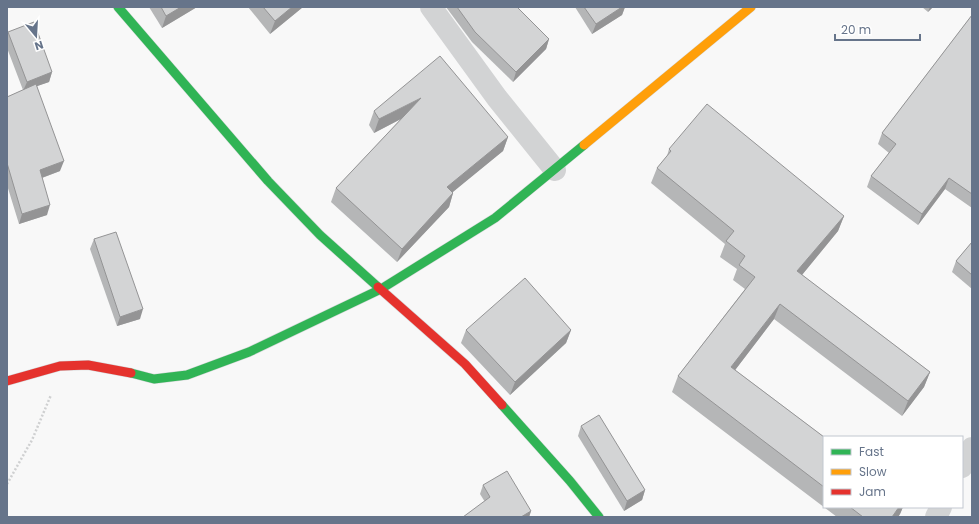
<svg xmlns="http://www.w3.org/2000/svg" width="979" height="524" font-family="Poppins,sans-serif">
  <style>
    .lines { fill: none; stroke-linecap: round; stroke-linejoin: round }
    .fast-casing { stroke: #d4d6d8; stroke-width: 10 }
    .slow-casing { stroke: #d4d6d8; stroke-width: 10 }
    .jam-casing { stroke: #d4d6d8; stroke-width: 10 }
    .path { stroke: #cfd0d1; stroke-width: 2.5; stroke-dasharray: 2 2; stroke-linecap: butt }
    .street { stroke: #d2d3d4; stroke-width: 22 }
    .fast { stroke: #30b455; stroke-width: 9 }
    .slow { stroke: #ff9f0a; stroke-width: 9 }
    .jam { stroke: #e5322d; stroke-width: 9 }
    .wall { fill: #b5b6b7 }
    .shaded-wall { fill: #949495 }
    .building { fill: #d3d4d5; stroke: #949495 }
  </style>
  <rect width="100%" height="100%" fill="#f8f8f8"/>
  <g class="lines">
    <defs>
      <g id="fast">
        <polyline points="118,7 268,181 320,235 378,287"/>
        <polyline points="131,373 154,379 187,375 249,352 381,289 495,218 584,145"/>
        <polyline points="502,405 570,481 599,517"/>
      </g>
      <polyline id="slow" points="584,145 751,7"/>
      <g id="jam">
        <polyline points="378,287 465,364 502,405"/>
        <polyline points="7,381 60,366 88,365 131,373"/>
      </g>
    </defs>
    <use href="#fast" class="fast-casing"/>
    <use href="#slow" class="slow-casing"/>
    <use href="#jam" class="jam-casing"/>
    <polyline class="path" points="7,484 32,440 51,395"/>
    <g class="street">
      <polyline points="431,7 497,98 555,170"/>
      <polyline points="962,467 972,448"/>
      <polyline points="936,517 941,507"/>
    </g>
    <use href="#fast" class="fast"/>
    <use href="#slow" class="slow"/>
    <use href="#jam" class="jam"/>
  </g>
  <g class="wall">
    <polygon points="149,7 197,7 162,28"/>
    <polygon points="248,7 303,7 270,34"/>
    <polygon points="446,7 517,7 549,39 546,49 513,82 472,42"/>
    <polygon points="575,7 625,7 622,15 592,34"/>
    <polygon points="922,7 933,7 928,12"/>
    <polygon points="972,15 972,208 945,189 918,225 867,187 871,176 889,153 878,144 882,133"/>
    <polygon points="8,32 52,72 49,82 37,86 60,171 42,178 47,215 19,224 7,185 7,97 23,90 7,48 7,35"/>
    <polygon points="374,111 508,137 503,151 452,192 453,193 449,207 397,262 331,202 336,188 401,119 374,133 369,125"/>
    <polygon points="669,149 844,216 838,231 802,275 930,372 924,387 902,416 774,319 735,370 824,437 824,507 903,507 900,514 898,517 837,517 672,392 678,376 745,289 733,280 737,269 720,257 725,244 651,183 657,168 667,156"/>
    <polygon points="94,239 140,319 117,326 90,249"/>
    <polygon points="972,242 972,289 952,272 956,261"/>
    <polygon points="466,330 571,330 566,343 510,395 461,343"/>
    <polygon points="581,426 645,490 642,500 624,511 578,436"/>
    <polygon points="483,485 531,511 529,517 463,517 485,502 480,494"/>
  </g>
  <g class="shaded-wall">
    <polygon points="181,7 197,7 162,28 166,16"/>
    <polygon points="292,7 303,7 270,34 275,21"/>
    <polygon points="622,7 625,7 622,15 592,34 596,24"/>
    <polygon points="930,7 933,7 928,12"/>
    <polygon points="549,39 546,49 513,82 516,72"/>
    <polygon points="52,72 49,82 23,91 27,82"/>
    <polygon points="421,98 416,111 374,133 379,119"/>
    <polygon points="508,137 503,151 442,201 447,187"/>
    <polygon points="64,161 60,171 36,180 40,170"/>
    <polygon points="949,178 945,189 918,225 922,214"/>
    <polygon points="453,193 449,207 397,262 402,249"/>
    <polygon points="50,205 47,215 19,224 22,214"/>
    <polygon points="844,216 838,231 792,287 797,271"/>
    <polygon points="780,304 774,319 726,382 731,367"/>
    <polygon points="143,309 140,319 117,326 120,317"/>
    <polygon points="571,330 566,343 510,395 515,382"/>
    <polygon points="930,372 924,387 902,416 908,401"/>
    <polygon points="645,490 642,500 624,511 627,501"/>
    <polygon points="899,507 903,507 900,514 898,517 892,517"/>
    <polygon points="531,511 529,517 521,517"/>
  </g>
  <g class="building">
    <polygon points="161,7 181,7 166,16"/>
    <polygon points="263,7 292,7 275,21"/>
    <polygon points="457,7 517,7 549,39 516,72 475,32"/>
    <polygon points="584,7 622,7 596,24"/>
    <polygon points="972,15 972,194 949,178 922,214 871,176 896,144 882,133"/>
    <polygon points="34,22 52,72 27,82 8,32"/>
    <polygon points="440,56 508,137 447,187 453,193 402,249 336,188 421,98 379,119 374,111"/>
    <polygon points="36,84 64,161 40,170 50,205 22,214 7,163 7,97"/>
    <polygon points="707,104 844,216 797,271 930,372 908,401 780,304 731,367 824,437 824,487 678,376 755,277 739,265 745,256 726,241 734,231 657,168 671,151 669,149"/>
    <polygon points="116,232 143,309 120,317 94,239"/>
    <polygon points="972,242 972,275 956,261"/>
    <polygon points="525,278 571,330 515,382 466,330"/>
    <polygon points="599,415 645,490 627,501 581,426"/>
    <polygon points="507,471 531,511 521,517 463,517 490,497 483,485"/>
    <polygon points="850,507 899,507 892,517 863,517"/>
  </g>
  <rect width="979" height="524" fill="none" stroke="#66748a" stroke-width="16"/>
  <rect x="823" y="436" width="140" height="72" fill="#ffffff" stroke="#c2c7d0"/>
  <rect x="831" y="449" width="20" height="6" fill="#30b455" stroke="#c2c7d0"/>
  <text x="859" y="456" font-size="12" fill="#66748a">Fast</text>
  <rect x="831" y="469" width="20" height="6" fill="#ff9f0a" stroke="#c2c7d0"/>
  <text x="859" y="476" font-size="12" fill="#66748a">Slow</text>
  <rect x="831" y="489" width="20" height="6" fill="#e5322d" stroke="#c2c7d0"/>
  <text x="859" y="496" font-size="12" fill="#66748a">Jam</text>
  <g transform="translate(36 36) rotate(162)" stroke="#ffffff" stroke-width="3" paint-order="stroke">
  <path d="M0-3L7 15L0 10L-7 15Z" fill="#66748a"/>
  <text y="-6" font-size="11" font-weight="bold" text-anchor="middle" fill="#66748a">N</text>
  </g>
  <path d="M835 34v6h85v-6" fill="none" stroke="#66748a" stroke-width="2"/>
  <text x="841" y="34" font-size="12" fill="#66748a" stroke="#ffffff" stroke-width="3" paint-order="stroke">20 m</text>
</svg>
